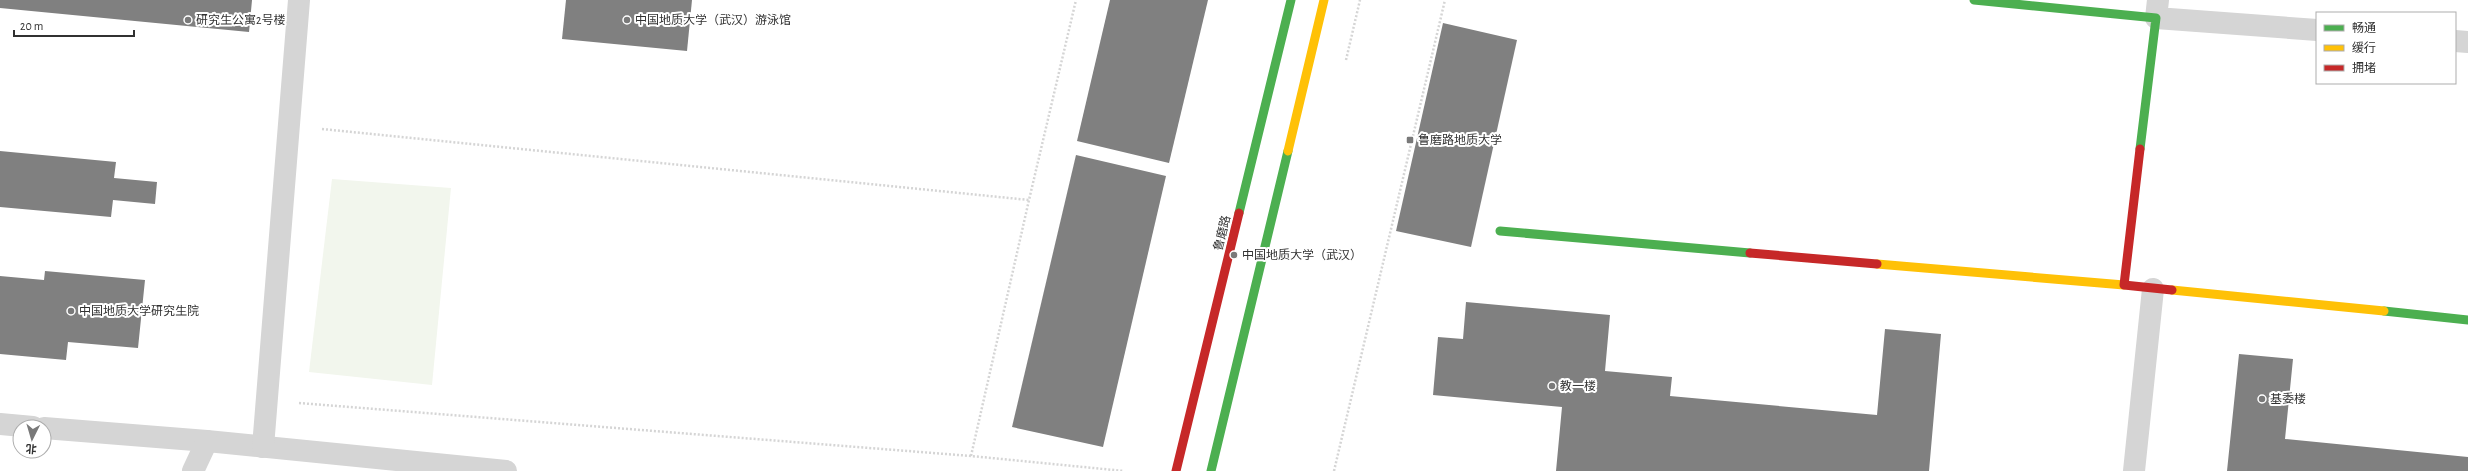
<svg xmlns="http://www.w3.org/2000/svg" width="2468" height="471" font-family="'Alegreya Sans','Noto Sans SC',sans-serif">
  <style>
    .green { fill: #f2f6ed }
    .building { fill: #808080 }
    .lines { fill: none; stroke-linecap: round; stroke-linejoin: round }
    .path { stroke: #d5d5d5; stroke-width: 2.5; stroke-dasharray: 2 2; stroke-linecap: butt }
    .street { stroke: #d5d5d5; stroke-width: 22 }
    .fast { stroke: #4caf50; stroke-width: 9 }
    .slow { stroke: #ffc107; stroke-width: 9 }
    .jam { stroke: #c62828; stroke-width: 9 }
    .poi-dot { fill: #797979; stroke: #fff; stroke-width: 1.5 }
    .labels { text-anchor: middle; stroke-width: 4; stroke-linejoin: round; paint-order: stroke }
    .poi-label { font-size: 12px; fill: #313131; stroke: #fff; text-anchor: start }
    .street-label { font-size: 12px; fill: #313131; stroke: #fff }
  </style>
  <rect width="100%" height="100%" fill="#fff"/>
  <polygon class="green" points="332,179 451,188 432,385 309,372"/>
  <g class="building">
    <polygon points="0,0 252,0 249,32 0,8"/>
    <polygon points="566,0 692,0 687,51 562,39"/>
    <polygon points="1110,0 1208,0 1169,163 1077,141"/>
    <polygon points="1443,23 1517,40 1471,247 1396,231"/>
    <polygon points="0,151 116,162 114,178 157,182 155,204 113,200 111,217 0,207"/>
    <polygon points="1076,155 1166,176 1103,447 1012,427"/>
    <polygon points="45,271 145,280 138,348 68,342 66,360 0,354 0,276 44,280"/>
    <polygon points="1466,302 1610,315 1605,371 1672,377 1670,396 1877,415 1885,329 1941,334 1929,471 1556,471 1562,407 1433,395 1438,337 1463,339"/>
    <polygon points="2239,354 2293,359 2285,439 2468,457 2468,471 2227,471"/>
  </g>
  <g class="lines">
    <g class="path">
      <polyline points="1346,60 1360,0"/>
      <polyline points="322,129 1029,200 1076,0"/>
      <polyline points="299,403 971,456 1124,471"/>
      <polyline points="971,456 1029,200"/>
      <polyline points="1334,471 1445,0"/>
    </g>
    <g class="street">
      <polyline points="2158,0 2156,18 2317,30"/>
      <polyline points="2455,41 2468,42"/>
      <polyline points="0,424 33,427"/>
      <polyline points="44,428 207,441 506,471"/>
      <polyline points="263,447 299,0"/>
      <polyline points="193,471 207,441"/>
      <polyline points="2134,471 2153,289"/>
    </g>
    <g class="fast">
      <polyline points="1974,0 2156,18 2140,149"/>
      <polyline points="1239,213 1291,0"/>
      <polyline points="1500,231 1750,253"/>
      <polyline points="2384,311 2468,320"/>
      <polyline points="1211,471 1288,151"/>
    </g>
    <g class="slow">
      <polyline points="1288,151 1324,0"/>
      <polyline points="1877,264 2124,285"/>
      <polyline points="2172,290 2384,311"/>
    </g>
    <g class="jam">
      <polyline points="2140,149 2124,285 2172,290"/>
      <polyline points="1750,253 1877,264"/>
      <polyline points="1176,471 1239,213"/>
    </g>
  </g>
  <g class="poi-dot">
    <circle cx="188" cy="20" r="4"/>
    <circle cx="627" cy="20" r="4"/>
    <rect x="1406" y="136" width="8" height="8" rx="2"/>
    <circle cx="1234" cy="255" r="4"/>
    <circle cx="71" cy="311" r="4"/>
    <circle cx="1552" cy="386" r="4"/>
    <circle cx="2262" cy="399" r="4"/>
  </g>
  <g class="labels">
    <g class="poi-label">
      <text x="196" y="24">研究生公寓2号楼</text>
      <text x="635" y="24">中国地质大学（武汉）游泳馆</text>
      <text x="1418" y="144">鲁磨路地质大学</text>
      <text x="1242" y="259">中国地质大学（武汉）</text>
      <text x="79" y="315">中国地质大学研究生院</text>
      <text x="1560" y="390">教一楼</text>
      <text x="2270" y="403">基委楼</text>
    </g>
    <g class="street-label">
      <text transform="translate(1222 233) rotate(-76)" y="4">鲁磨路</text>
    </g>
  </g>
  <rect x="2316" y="12" width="140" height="72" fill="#ffffff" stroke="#adadad"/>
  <rect x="2324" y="25" width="20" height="6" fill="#4caf50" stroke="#adadad"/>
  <text x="2352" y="32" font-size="12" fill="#313131">畅通</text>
  <rect x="2324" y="45" width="20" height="6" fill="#ffc107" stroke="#adadad"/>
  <text x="2352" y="52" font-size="12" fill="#313131">缓行</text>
  <rect x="2324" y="65" width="20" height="6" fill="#c62828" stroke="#adadad"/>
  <text x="2352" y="72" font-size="12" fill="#313131">拥堵</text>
  <g transform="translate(32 439) rotate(185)"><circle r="19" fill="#ffffff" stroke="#adadad"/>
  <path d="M0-3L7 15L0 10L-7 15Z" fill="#797979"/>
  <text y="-6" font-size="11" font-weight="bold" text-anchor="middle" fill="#313131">北</text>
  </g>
  <path d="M14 30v6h120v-6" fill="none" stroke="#313131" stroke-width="2"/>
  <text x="20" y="30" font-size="12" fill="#313131" stroke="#ffffff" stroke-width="3" paint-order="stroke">20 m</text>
</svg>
